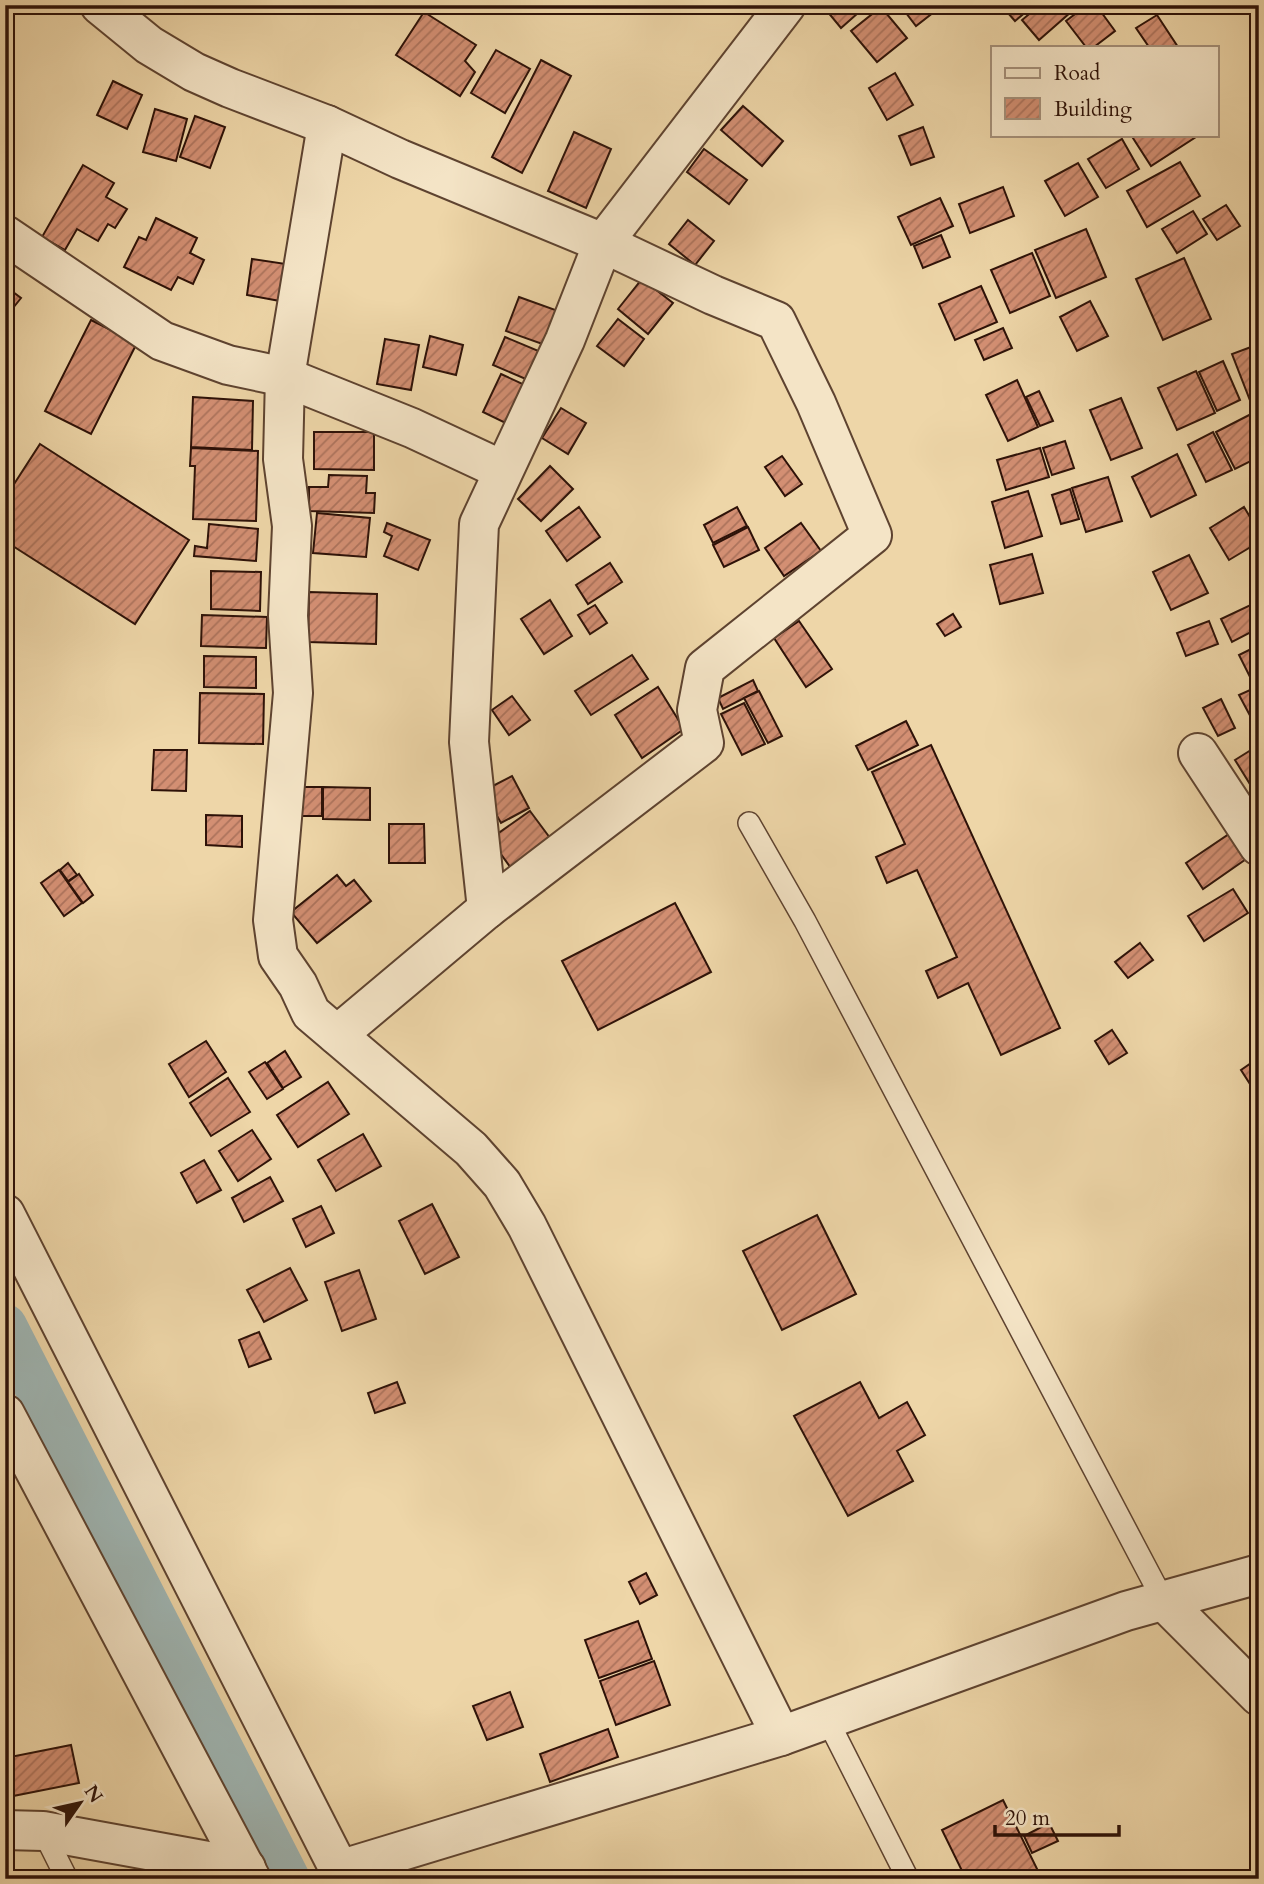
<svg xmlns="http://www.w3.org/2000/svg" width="1264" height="1884" font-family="Cardo,serif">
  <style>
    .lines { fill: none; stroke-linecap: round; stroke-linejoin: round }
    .canal { stroke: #9fb6b4; stroke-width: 44 }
    .building { fill: url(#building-hatch); stroke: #2e1208; stroke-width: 2 }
    .lane-casing { stroke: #5e4330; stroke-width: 24 }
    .street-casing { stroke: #5e4330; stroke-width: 42 }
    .lane { stroke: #f4e4c6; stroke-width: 21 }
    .street { stroke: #f4e4c6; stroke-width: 38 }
  </style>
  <defs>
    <pattern id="building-hatch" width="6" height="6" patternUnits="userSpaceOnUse" patternTransform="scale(1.75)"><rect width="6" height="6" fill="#d38f73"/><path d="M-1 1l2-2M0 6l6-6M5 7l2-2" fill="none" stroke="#ac735c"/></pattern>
  </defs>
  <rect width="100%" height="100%" fill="#eed6a8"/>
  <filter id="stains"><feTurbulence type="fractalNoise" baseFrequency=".00286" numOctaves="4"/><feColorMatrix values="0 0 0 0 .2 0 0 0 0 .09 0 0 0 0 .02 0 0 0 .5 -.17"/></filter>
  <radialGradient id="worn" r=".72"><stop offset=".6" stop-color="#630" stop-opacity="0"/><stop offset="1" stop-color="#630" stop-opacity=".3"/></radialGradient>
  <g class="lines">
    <polyline class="canal" points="5,1326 288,1879"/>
  </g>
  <g class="building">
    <polygon points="822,5 867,5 841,28"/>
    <polygon points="900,5 943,5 916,26"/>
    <polygon points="1001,5 1032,5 1033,6 1015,21"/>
    <polygon points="1040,5 1079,5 1039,40 1022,20"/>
    <polygon points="1087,5 1096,5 1115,31 1094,47 1086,47 1066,21"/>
    <polygon points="881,7 907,38 877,62 851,31"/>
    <polygon points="424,12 476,45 465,61 475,72 460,96 396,55"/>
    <polygon points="1157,15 1178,47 1149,47 1136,28"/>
    <polygon points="496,50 530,69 505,113 471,93"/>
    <polygon points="541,60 571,76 522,173 492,157"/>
    <polygon points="895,73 913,105 887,120 869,88"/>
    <polygon points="113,81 142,95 127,129 97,115"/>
    <polygon points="743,106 783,141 762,166 721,130"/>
    <polygon points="155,109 187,119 176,161 143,152"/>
    <polygon points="195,116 225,127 210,168 180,157"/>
    <polygon points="923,127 934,157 911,165 899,136"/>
    <polygon points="574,132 611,149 586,208 548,191"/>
    <polygon points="1131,135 1199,135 1151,166"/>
    <polygon points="1122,139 1139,169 1106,188 1088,159"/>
    <polygon points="704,149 747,180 729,204 687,172"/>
    <polygon points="1180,162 1200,196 1147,227 1127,191"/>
    <polygon points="1078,163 1098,197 1065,216 1045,181"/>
    <polygon points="83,165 114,183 106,197 127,209 115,228 108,224 98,241 77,229 65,250 42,237"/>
    <polygon points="1003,187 1014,216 970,233 959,204"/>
    <polygon points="940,198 953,226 911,245 898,217"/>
    <polygon points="1226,205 1240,226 1217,240 1203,219"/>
    <polygon points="1193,211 1207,234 1177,253 1162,229"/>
    <polygon points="156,218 197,238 190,253 204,260 193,284 178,277 171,290 124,267 139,237 146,240"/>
    <polygon points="688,220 714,241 695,265 669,244"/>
    <polygon points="1086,229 1106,277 1056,298 1035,250"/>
    <polygon points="941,235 950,257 923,268 914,246"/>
    <polygon points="1032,253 1050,296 1010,313 991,270"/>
    <polygon points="1184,258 1211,319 1163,340 1136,279"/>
    <polygon points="252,259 286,264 280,301 247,295"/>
    <polygon points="642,279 673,303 648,334 618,309"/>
    <polygon points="5,286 21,298 5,318"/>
    <polygon points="981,286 997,322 955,340 939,304"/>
    <polygon points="519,297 561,312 548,346 506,331"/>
    <polygon points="1090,301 1108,336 1077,351 1060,317"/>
    <polygon points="618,319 644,339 624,366 597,346"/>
    <polygon points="91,320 137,343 91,434 45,411"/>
    <polygon points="1003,328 1012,348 984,360 975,340"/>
    <polygon points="430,336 463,345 456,375 423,367"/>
    <polygon points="505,337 548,355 535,383 493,365"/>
    <polygon points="385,339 419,345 411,390 377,384"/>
    <polygon points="1259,344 1259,400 1251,403 1232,354"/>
    <polygon points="1223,361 1240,400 1217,411 1199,372"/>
    <polygon points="1196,371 1215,413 1177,430 1158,388"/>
    <polygon points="501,374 529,387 512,426 483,412"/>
    <polygon points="1017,380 1038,427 1008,441 986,395"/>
    <polygon points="1039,391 1053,421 1040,426 1026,397"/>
    <polygon points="193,397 253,401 252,450 191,447"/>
    <polygon points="1121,398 1142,448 1111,460 1090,410"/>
    <polygon points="561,408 586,423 568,454 542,438"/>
    <polygon points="1259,410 1259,457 1235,469 1216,432"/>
    <polygon points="314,432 374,432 374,470 314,469"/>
    <polygon points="1213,432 1232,470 1206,482 1188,445"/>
    <polygon points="1065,441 1074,468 1052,475 1043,448"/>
    <polygon points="40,444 189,540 135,624 5,541 5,498"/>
    <polygon points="191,448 258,451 256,521 193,519 195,466 190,466"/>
    <polygon points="1040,448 1049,477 1006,490 997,460"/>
    <polygon points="1177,454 1196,495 1151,517 1132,477"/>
    <polygon points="782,456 802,484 785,496 765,467"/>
    <polygon points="550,466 573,489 541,521 518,499"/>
    <polygon points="329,475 367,476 366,493 375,493 374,513 309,511 309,487 328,487"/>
    <polygon points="1108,477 1122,521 1086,532 1072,488"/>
    <polygon points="1070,489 1079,519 1061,524 1052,495"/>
    <polygon points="1028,491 1042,536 1005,548 992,502"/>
    <polygon points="579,507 600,537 567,561 546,531"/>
    <polygon points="737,507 747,526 713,543 704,525"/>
    <polygon points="1244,507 1259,532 1259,542 1229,560 1210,528"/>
    <polygon points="317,513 370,518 366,557 313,553"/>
    <polygon points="387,523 430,540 418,570 384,556 392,536 384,532"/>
    <polygon points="801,523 821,551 784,576 765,548"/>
    <polygon points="209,524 258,529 256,561 194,556 195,546 207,548"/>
    <polygon points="748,527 759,550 724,567 713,545"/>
    <polygon points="1032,554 1043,593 1000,604 990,565"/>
    <polygon points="1189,555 1208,593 1171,610 1153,572"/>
    <polygon points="610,563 622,582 588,604 576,585"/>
    <polygon points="211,571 261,572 260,611 211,609"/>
    <polygon points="309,592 377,594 376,644 308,642"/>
    <polygon points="550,600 572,636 544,654 521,619"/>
    <polygon points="1259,601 1259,628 1232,642 1221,619"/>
    <polygon points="595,605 607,623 590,634 578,615"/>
    <polygon points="953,614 961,627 945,636 937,624"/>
    <polygon points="202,615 267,617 266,648 201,646"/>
    <polygon points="799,621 832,669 806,687 774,638"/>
    <polygon points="1209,621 1218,644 1186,656 1177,633"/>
    <polygon points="1259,645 1259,675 1251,679 1239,655"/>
    <polygon points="632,655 648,679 591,715 575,691"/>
    <polygon points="204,656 256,657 256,688 204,687"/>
    <polygon points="753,680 758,691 723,709 718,698"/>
    <polygon points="1259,686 1259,720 1254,723 1239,695"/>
    <polygon points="658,687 684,729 642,758 615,715"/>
    <polygon points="759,691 782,736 768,743 744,698"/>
    <polygon points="200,693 264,694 263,744 199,743"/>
    <polygon points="512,696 530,720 509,735 492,710"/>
    <polygon points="1221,699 1235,728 1218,736 1203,708"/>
    <polygon points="744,703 765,744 742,755 721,714"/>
    <polygon points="906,721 918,745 868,770 856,746"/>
    <polygon points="931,745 1060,1028 1001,1055 968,983 938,998 926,971 957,957 917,870 887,883 876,857 905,844 872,772"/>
    <polygon points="1259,745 1259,785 1253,789 1235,760"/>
    <polygon points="154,750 187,750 186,791 152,790"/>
    <polygon points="512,776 529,808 501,823 483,791"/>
    <polygon points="301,787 322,787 322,816 300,816"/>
    <polygon points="323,787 370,788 370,820 323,819"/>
    <polygon points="530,811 553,842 513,871 490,839"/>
    <polygon points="206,815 242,816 242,847 206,845"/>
    <polygon points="389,824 424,824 425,863 389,863"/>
    <polygon points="1232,832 1249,857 1203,889 1186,863"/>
    <polygon points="68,863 77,875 68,881 60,870"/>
    <polygon points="59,870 82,903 64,916 41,883"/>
    <polygon points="79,874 93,895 83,903 68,882"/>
    <polygon points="337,875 346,886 354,880 371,901 317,943 291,912"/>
    <polygon points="1233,889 1248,913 1204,941 1188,916"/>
    <polygon points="675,903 711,972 598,1030 562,961"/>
    <polygon points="1140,943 1153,960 1128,978 1115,962"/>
    <polygon points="1112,1030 1127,1053 1109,1064 1095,1041"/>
    <polygon points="206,1041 226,1072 189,1097 169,1064"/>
    <polygon points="285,1051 301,1077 283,1088 267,1063"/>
    <polygon points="1257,1059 1259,1062 1259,1098 1241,1070"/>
    <polygon points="265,1062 283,1089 267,1099 249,1072"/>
    <polygon points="228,1078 250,1112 211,1136 190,1103"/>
    <polygon points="328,1082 349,1114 298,1147 277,1115"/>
    <polygon points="252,1130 271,1159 238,1181 219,1151"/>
    <polygon points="363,1134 381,1166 336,1191 318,1160"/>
    <polygon points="204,1160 221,1190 197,1203 181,1173"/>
    <polygon points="270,1177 283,1201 244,1222 232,1198"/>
    <polygon points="432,1204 459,1257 425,1274 399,1221"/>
    <polygon points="321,1206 334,1233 306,1247 293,1219"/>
    <polygon points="817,1215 856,1294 782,1330 743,1251"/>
    <polygon points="290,1268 307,1300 264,1322 247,1290"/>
    <polygon points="359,1270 376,1319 342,1331 325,1282"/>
    <polygon points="259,1332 271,1359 249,1367 239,1340"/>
    <polygon points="397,1382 405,1403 375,1413 368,1393"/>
    <polygon points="860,1382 879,1418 907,1402 925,1435 897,1451 913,1481 848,1516 794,1416"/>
    <polygon points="646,1573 657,1595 640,1604 629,1582"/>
    <polygon points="638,1621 652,1659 599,1678 585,1640"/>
    <polygon points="654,1661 670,1705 616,1725 600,1681"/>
    <polygon points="510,1692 523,1727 487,1740 473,1706"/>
    <polygon points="608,1729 618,1757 550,1782 540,1754"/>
    <polygon points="71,1745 79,1783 8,1797 5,1784 5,1758"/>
    <polygon points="1003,1800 1042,1879 966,1879 942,1830"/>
    <polygon points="1049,1823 1058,1841 1032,1853 1024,1836"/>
  </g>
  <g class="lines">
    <defs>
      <g id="lane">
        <polyline points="749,823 805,921 1163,1600"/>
        <polyline points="827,1719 908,1879"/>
        <polyline points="43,1831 67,1879"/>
      </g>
      <g id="street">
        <polyline points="100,5 149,45 194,72 230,88 327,125 400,159 603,243 713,295 776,321 816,403 872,535 705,668 697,710 704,743 487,909 337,1035"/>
        <polyline points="327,125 285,377 283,459 292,526 288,616 293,693 273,920 278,956 298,985 311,1013 471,1149 502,1184 527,1226 781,1736"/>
        <polyline points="5,235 162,341 228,365 285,377 412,428 502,470"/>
        <polyline points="1198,753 1259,846"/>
        <polyline points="487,909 469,742 479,524 565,340 603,243 786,5"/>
        <polyline points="5,1214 344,1879"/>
        <polyline points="5,1414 251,1879"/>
        <polyline points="1163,1600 1259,1696"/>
        <polyline points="5,1830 43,1831 246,1868"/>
        <polyline points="339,1870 781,1736 1126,1611 1259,1574"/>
      </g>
    </defs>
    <use href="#lane" class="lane-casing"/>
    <use href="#street" class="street-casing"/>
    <use href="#lane" class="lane"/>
    <use href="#street" class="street"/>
  </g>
  <rect width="1264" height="1884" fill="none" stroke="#eed6a8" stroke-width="28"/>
  <rect x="7" y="7" width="1250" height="1870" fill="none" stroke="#2e1208" stroke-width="3.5"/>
  <rect x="14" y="14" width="1236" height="1856" fill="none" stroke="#2e1208" stroke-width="2"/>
  <rect x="991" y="46" width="228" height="91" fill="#f4e4c6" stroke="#a5907a" stroke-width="2"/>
  <rect x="1005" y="68" width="35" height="10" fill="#f4e4c6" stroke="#a5907a" stroke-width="2"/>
  <text x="1054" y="80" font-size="21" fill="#2e1208">Road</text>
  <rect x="1005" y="98" width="35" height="21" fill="url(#building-hatch)" stroke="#a5907a" stroke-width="2"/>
  <text x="1054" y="116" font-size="21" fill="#2e1208">Building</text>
  <g transform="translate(80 1803) rotate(56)" stroke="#f4e4c6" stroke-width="5" paint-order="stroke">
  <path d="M0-5L12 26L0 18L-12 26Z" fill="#2e1208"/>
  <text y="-10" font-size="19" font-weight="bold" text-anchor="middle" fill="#2e1208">N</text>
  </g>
  <path d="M995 1825v10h124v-10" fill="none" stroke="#2e1208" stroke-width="3.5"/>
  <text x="1005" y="1825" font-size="21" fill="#2e1208" stroke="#f4e4c6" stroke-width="5" paint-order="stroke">20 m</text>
  <rect width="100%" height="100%" filter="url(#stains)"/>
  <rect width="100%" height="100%" fill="url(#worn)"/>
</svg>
